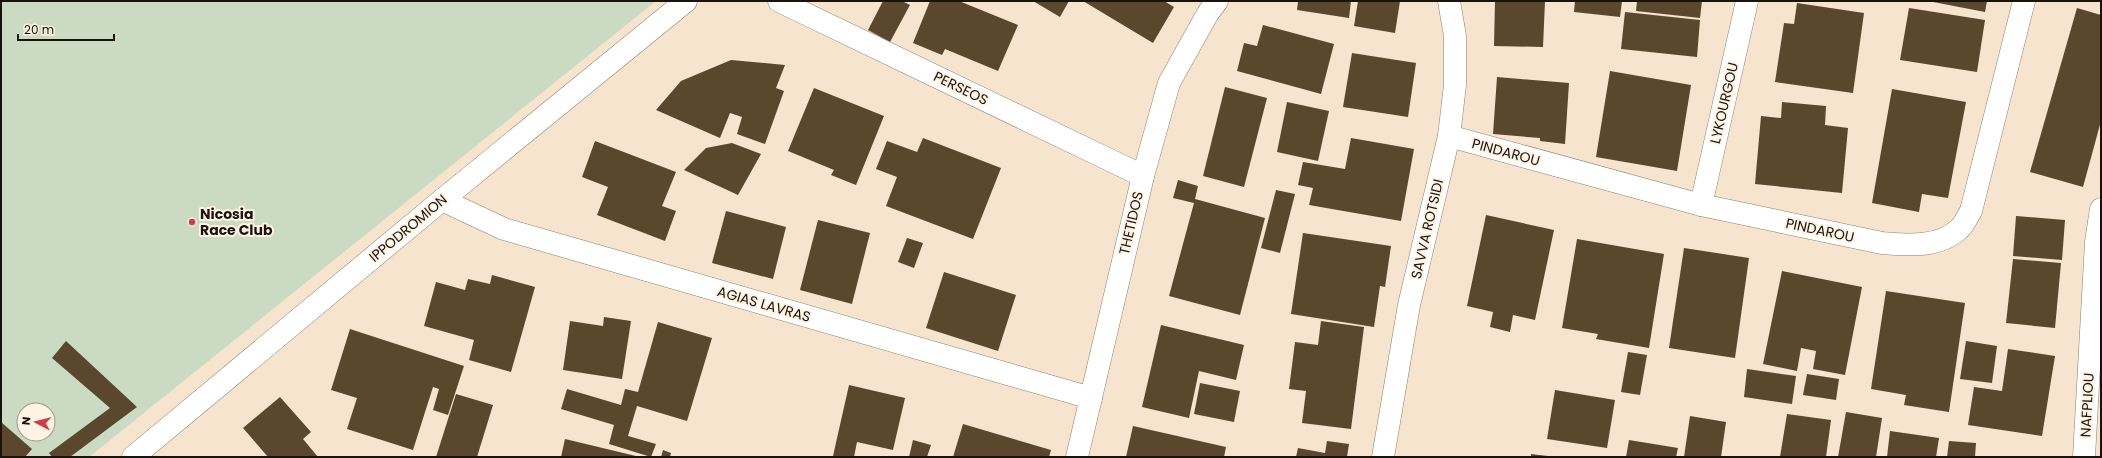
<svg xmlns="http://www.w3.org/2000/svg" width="2102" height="458" font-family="Poppins,sans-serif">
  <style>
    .green { fill: #cbdac2; fill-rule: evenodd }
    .building { fill: #5a472e }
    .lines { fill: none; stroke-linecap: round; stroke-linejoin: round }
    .minor-casing { stroke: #90806c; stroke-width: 23 }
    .minor { stroke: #fff; stroke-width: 22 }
    .poi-dot { fill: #ce3e47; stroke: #fef3e5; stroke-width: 1.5 }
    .labels { text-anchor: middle; stroke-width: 4; stroke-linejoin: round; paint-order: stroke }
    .street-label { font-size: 14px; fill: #19130b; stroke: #fef3e5 }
    .poi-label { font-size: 14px; font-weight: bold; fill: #19130b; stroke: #fef3e5; text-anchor: start }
  </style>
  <rect width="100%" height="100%" fill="#f6e4ce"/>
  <path class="green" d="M1,1H656L89,457H1ZM24,410H48V434H24Z"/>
  <g class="building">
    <polygon points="883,1 902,1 910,5 890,42 868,30"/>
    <polygon points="930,1 959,1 1018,25 998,71 945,49 942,55 913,43"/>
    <polygon points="1033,1 1069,1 1060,17"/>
    <polygon points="1083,1 1164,1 1174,7 1153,43"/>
    <polygon points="1298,1 1351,1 1349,18 1297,10"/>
    <polygon points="1358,1 1400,1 1395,33 1354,26"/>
    <polygon points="1495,1 1545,1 1543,47 1494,46"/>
    <polygon points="1575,1 1622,1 1620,17 1574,12"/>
    <polygon points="1637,1 1702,1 1700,18 1636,11"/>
    <polygon points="1928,1 1987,1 1985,12"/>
    <polygon points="1797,3 1864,13 1853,93 1775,82 1784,23 1794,24"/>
    <polygon points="1909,8 1985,20 1977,72 1900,60"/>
    <polygon points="2077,8 2101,15 2101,121 2083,187 2030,172"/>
    <polygon points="1625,12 1700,20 1697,57 1621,49"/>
    <polygon points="1263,25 1334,44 1321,94 1237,71 1244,43 1257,46"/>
    <polygon points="1352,53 1416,63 1408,117 1343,107"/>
    <polygon points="731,60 785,65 776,88 784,91 765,144 737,134 742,117 730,113 720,138 656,110 681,81"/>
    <polygon points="1610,71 1691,85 1677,171 1596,157"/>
    <polygon points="1497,77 1569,83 1565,144 1540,141 1540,138 1493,134"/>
    <polygon points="1225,87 1267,98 1244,187 1203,176"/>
    <polygon points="814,88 884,116 856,185 831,175 834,170 788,151"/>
    <polygon points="1892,89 1966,102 1948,198 1922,194 1919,212 1872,203"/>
    <polygon points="1287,102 1329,111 1318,161 1277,152"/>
    <polygon points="1782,102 1826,106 1825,125 1848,128 1842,193 1755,184 1761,116 1781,118"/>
    <polygon points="923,138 1001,168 973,239 886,206 897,177 876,169 887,141 917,152"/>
    <polygon points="1351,138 1414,149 1401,221 1309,205 1313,188 1298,185 1303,162 1345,169"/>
    <polygon points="595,141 676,172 662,206 676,211 665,241 597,215 608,187 582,177"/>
    <polygon points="732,143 761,154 738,195 684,170 706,148"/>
    <polygon points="1178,180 1198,186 1195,199 1265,218 1240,315 1169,296 1194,203 1173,198"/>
    <polygon points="1276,190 1295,194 1280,253 1261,248"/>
    <polygon points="726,211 786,227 773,279 712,263"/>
    <polygon points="1486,215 1554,230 1535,320 1513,315 1510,332 1490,327 1493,312 1467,306"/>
    <polygon points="2016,216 2065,220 2062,260 2013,256"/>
    <polygon points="818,220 870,233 852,304 800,290"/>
    <polygon points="1303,233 1391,246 1385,287 1380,286 1374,327 1291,314"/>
    <polygon points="907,238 923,243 914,268 898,262"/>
    <polygon points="1577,239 1664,254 1649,348 1596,339 1598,334 1562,328"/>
    <polygon points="1684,248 1749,258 1735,358 1669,348"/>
    <polygon points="2013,259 2061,263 2055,328 2006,323"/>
    <polygon points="1782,271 1862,287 1845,375 1813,369 1816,351 1801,348 1797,371 1763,364"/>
    <polygon points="944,272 1016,295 998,351 926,328"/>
    <polygon points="492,275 535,287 511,372 469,360 474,340 424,326 436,282 465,290 468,279 490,284"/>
    <polygon points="1886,291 1965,303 1949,412 1904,405 1906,395 1871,389"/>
    <polygon points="604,317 631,321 622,379 563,370 570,321 603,326"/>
    <polygon points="1321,321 1364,327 1351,429 1302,423 1306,391 1289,389 1295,342 1318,345"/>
    <polygon points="658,322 712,338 687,421 637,406 628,436 656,444 651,457 609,444 614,425 561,409 567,389 621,405 625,389 638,392"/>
    <polygon points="1161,325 1244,345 1236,380 1199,371 1189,418 1142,407"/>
    <polygon points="350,329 464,366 448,415 433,410 439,389 433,387 413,450 347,429 357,398 331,390"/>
    <polygon points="66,341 137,407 70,457 52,457 49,453 110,408 52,358"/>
    <polygon points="1966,341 1997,346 1992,383 1960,379"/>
    <polygon points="2008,349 2055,356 2042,436 1968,425 1974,387 2002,391"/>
    <polygon points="1628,352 1647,355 1640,395 1621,392"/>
    <polygon points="1747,369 1796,376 1792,404 1744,397"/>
    <polygon points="1807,374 1839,379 1836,400 1803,395"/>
    <polygon points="1200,383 1240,391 1234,422 1194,414"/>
    <polygon points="849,385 905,398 893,450 857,442 854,457 833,456"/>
    <polygon points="1555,390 1615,400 1607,448 1547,439"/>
    <polygon points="456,394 493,405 477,457 436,457"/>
    <polygon points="280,397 311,432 303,439 318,457 268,457 243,428"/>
    <polygon points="1846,412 1882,418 1876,457 1838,457"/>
    <polygon points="1787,414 1831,420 1826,457 1780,457"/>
    <polygon points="1690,416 1726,422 1721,457 1684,457"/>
    <polygon points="1,422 32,449 25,457 1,457"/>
    <polygon points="963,424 1051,450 1049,457 953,457"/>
    <polygon points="1133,426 1226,447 1224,457 1126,457"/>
    <polygon points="1890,431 1939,438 1936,457 1887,457"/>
    <polygon points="565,439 636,456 636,457 561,457"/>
    <polygon points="913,440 931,445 927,457 909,457"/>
    <polygon points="1629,440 1678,448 1676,457 1626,457"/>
    <polygon points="1327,441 1349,444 1347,457 1296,457 1298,448 1325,453"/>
    <polygon points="1949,441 1976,443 1975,457 1947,457"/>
    <polygon points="663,450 671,453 670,457 661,457"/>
    <polygon points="1531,454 1548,456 1548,457 1531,457"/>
  </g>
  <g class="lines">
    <defs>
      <g id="minor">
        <polyline points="779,1 1143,176"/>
        <path d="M1449,136L1701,205L1882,243C1908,245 1939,248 1959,229C1964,225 1967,217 1971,211L2024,1"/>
        <polyline points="442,200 504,229 1091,398"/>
        <polyline points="1701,205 1747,1"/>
        <polyline points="133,457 442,200 686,1"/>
        <polyline points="1077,457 1143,176 1169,83 1208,13 1217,1"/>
        <polyline points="1383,457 1409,305 1449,136 1455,85 1455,36 1449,1"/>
        <polyline points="2084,457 2096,242 2101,209"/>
      </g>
    </defs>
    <use href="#minor" class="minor-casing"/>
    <use href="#minor" class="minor"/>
  </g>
  <circle class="poi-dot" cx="192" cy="222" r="4"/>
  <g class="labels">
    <g class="street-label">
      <text transform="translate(961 88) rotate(26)" y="5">PERSEOS</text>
      <text transform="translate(1724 103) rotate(-77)" y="5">LYKOURGOU</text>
      <text transform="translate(1506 152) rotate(15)" y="5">PINDAROU</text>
      <text transform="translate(1131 223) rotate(-77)" y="5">THETIDOS</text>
      <text transform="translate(408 228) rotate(-40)" y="5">IPPODROMION</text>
      <text transform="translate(1427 229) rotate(-77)" y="5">SAVVA ROTSIDI</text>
      <text transform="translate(1820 230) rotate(12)" y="5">PINDAROU</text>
      <text transform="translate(764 304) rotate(16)" y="5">AGIAS LAVRAS</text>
      <text transform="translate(2087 405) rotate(-87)" y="5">NAFPLIOU</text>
    </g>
    <g class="poi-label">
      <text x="200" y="219">Nicosia<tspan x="200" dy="16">Race Club</tspan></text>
    </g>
  </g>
  <rect width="2102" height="458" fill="none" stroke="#19130b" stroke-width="4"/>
  <g transform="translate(36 422) rotate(277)"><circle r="19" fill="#fef3e5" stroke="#a2998e"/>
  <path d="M0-3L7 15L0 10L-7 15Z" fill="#ce3e47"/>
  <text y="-6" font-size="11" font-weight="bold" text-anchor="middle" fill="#19130b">N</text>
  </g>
  <path d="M18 34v6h96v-6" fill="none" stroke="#19130b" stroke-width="2"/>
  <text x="24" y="34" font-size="12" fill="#19130b" stroke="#fef3e5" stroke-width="3" paint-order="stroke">20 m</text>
</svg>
